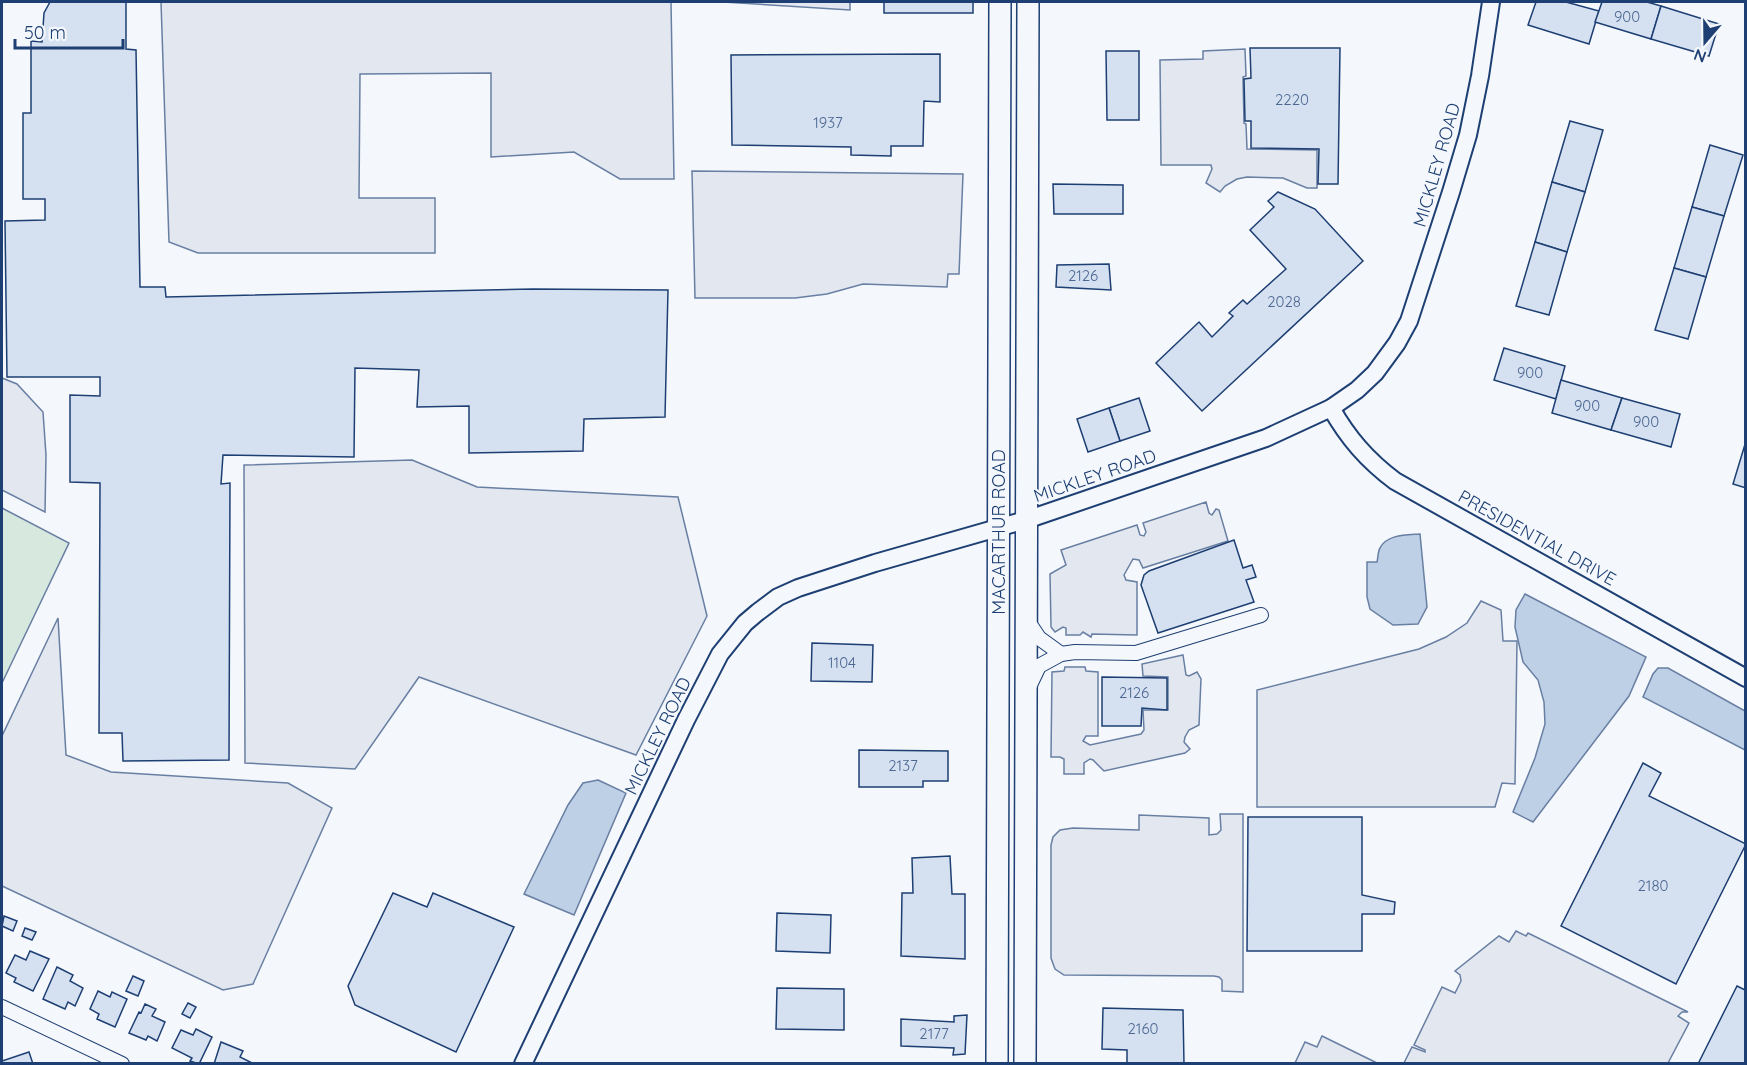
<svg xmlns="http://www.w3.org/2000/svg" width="1747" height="1065" font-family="Quicksand,sans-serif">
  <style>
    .green { fill: #d7e8df; stroke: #687fa3; stroke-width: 1.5 }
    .parking { fill: #e3e8f0; stroke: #687fa3; stroke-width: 1.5 }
    .water { fill: #bed0e5; stroke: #687fa3; stroke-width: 1.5 }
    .building { fill: #d5e0f0; stroke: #1d3f73; stroke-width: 1.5 }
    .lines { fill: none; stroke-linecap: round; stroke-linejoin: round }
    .minor-casing { stroke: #1d3f73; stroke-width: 16 }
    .tertiary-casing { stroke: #1d3f73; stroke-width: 20 }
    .trunk-casing { stroke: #1d3f73; stroke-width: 24 }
    .minor { stroke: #f4f7fb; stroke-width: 14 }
    .tertiary { stroke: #f4f7fb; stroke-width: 16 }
    .trunk { stroke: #f4f7fb; stroke-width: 21 }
    .labels { text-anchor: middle; stroke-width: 4.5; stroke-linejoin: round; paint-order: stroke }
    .number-label { font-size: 15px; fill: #4b6792 }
    .street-label { font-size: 18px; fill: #1d3f73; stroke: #f4f7fb }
  </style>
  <rect width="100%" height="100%" fill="#f4f7fb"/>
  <polygon class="green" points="2,508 69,543 2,683"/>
  <g class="parking">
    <polygon points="161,2 671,2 674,179 620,179 574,152 491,157 491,73 360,74 359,198 435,198 435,253 198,253 169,242"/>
    <polygon points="723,2 850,2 850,10"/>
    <polygon points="1245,49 1246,76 1243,77 1244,123 1246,124 1247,149 1317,150 1317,188 1307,188 1283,178 1247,177 1237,179 1225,186 1220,192 1206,183 1212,169 1211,165 1161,165 1160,60 1203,59 1203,51"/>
    <polygon points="692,171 963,174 959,274 948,274 947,287 863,284 827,294 795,298 695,298"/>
    <polygon points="2,378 17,384 43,412 46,455 45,512 2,490"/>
    <polygon points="412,460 477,487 678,497 707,616 636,755 419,677 355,769 245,763 244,465"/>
    <polygon points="1206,502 1209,513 1212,515 1216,509 1219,510 1228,541 1143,568 1139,560 1133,559 1124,575 1126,580 1137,582 1137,635 1092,634 1091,637 1083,632 1080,635 1066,635 1066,628 1063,627 1055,632 1051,627 1050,574 1066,565 1061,550 1137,525 1140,535 1144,536 1146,532 1143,523"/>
    <polygon points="1481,601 1501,610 1503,641 1517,641 1515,784 1502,783 1495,807 1257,807 1257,690 1419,649 1446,637 1467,623"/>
    <polygon points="58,618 66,755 111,772 288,783 332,808 253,984 223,990 2,886 2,736"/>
    <polygon points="1183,655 1186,675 1189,676 1197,672 1201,679 1199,725 1189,730 1185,737 1184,742 1190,749 1185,753 1104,771 1093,760 1090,759 1084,763 1084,774 1064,774 1064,759 1060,757 1051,757 1052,672 1064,671 1065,667 1085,667 1086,671 1098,672 1098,736 1086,736 1083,741 1090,745 1141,734 1144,730 1143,710 1168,710 1168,677 1143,676 1142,664"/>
    <polygon points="1220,814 1243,814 1243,992 1222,991 1222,980 1219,977 1214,976 1064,975 1055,969 1051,958 1051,845 1053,837 1060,830 1073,828 1139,830 1139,815 1209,818 1209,835 1217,834 1221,830"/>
    <polygon points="1516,931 1526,936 1528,933 1688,1012 1682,1012 1678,1016 1689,1023 1668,1063 1404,1063 1412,1047 1425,1052 1425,1050 1414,1045 1442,987 1455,993 1461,981 1460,975 1455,971 1499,936 1509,942"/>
    <polygon points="1322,1036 1377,1063 1295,1063 1305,1042 1317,1047"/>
  </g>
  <g class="water">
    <path d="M1420,534L1427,607L1418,624L1393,625L1370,609L1367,597V562H1377C1378,558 1378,551 1380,548C1387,534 1407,535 1420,534Z"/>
    <polygon points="1525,594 1646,657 1629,696 1533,822 1513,812 1535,758 1545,724 1544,702 1538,680 1523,662 1515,627 1516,610"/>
    <polygon points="1658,668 1668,668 1745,711 1745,750 1643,697 1653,674"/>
    <polygon points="598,780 626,793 574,915 524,894 568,805 583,783"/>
  </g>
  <g class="building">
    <polygon points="50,2 126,2 126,49 136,50 140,287 165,287 166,297 533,289 668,290 665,417 584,419 583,451 469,453 469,406 417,407 419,370 355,368 354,457 223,455 221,484 230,483 229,760 123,761 122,733 99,733 100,483 70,482 70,395 100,396 100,377 7,377 5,221 45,220 45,199 23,199 23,113 31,113 31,41 42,42 44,13"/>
    <rect x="884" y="2" width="89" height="11"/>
    <polygon points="1536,2 1566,2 1599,11 1589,44 1528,25"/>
    <polygon points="1602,2 1647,2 1661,6 1651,39 1595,22"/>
    <polygon points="1661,6 1719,24 1709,56 1651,39"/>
    <polygon points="1250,48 1340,48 1338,184 1318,184 1319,149 1251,148 1251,121 1245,121 1244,79 1251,78"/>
    <polygon points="1106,51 1139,51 1139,120 1107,120"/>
    <polygon points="940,54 940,102 924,101 923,146 891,146 891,156 851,155 851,147 732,145 731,55"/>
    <polygon points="1570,121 1603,130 1585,192 1552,182"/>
    <polygon points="1710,145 1743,155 1724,216 1692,207"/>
    <polygon points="1552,182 1585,192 1567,252 1535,242"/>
    <polygon points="1053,184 1123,185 1123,214 1054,214"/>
    <polygon points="1278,192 1315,209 1363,261 1202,411 1156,363 1199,322 1212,337 1233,316 1229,313 1243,300 1247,304 1286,269 1250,230 1274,207 1268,201"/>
    <polygon points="1692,207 1724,216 1706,277 1674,268"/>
    <polygon points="1535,242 1567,252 1549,315 1516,306"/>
    <polygon points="1109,264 1111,290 1056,287 1057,265"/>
    <polygon points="1674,268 1706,277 1688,339 1655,330"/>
    <polygon points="1504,348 1565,366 1556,399 1494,380"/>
    <polygon points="1561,380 1622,398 1611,430 1552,413"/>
    <polygon points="1139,398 1150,431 1120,441 1109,408"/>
    <polygon points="1622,398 1680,414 1671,447 1611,430"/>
    <polygon points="1109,408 1120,441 1088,452 1077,419"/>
    <polygon points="1746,441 1746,488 1733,484"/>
    <polygon points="1234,540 1243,568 1252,565 1256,577 1246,580 1254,602 1158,633 1141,585 1144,575 1149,571"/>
    <polygon points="812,643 873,645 872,682 811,681"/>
    <polygon points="1102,677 1167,678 1167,710 1142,708 1141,726 1102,726"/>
    <polygon points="859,750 948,751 948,781 923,781 923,787 859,787"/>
    <polygon points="1643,763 1661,773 1649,796 1746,844 1676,984 1561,926"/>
    <polygon points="1248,817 1362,817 1362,895 1395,902 1394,914 1362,914 1362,951 1247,951"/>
    <polygon points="950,856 952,894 965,894 965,959 901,956 902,893 913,893 912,858"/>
    <polygon points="393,893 427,907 433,893 514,927 456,1052 355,1005 348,986"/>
    <polygon points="777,913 831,915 830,953 776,951"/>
    <polygon points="4,916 17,921 13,931 2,926"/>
    <polygon points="25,928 36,932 32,940 22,936"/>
    <polygon points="30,951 49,959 33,991 14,982 16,978 6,973 15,955 26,960"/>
    <polygon points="57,967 73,975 70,981 83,988 75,1006 68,1002 65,1009 43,999"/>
    <polygon points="133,976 144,981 138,996 126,991"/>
    <polygon points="1737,986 1745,990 1746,988 1746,1064 1698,1064"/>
    <polygon points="777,988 844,989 844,1030 776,1029"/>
    <polygon points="98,991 110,997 112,992 127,999 115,1027 97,1019 99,1014 90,1009"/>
    <polygon points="188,1003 196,1007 190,1018 182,1014"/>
    <polygon points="145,1004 156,1009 152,1016 165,1022 157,1041 148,1036 146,1040 129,1033 139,1012 141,1013"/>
    <polygon points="1103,1008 1183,1010 1184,1064 1127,1064 1127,1050 1102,1049"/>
    <polygon points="967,1015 965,1054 953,1055 954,1048 901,1046 901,1019 954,1022 954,1016"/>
    <polygon points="196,1029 212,1037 199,1064 190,1061 192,1058 172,1048 181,1030 193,1035"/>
    <polygon points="221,1042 243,1051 240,1057 254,1064 214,1064"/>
    <polygon points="29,1052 33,1064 2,1064 2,1061"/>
  </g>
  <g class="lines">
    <defs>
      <g id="minor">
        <polyline points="1027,620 1039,638 1061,654"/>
        <polyline points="1029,687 1039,666 1061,654 1075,652 1136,653 1261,615"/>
        <polyline points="2,1007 122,1064"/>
      </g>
      <g id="tertiary">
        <path d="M1331,408C1348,438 1367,460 1395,481L1746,678"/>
        <polyline points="523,1064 686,720 720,654 745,623 758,612 778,597 798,588 875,563 1029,519 1266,438 1331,408 1357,390 1375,373 1397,343 1409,321 1451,192 1468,135 1480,76 1491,2"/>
      </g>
      <g id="trunk">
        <polyline points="997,1064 1000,2"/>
        <polyline points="1025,1064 1028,2"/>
      </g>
    </defs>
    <use href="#minor" class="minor-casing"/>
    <use href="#tertiary" class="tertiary-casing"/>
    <use href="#trunk" class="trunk-casing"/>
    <use href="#minor" class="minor"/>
    <use href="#tertiary" class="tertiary"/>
    <use href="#trunk" class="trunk"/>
  </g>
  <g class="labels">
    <g class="number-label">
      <text x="1627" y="22">900</text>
      <text x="1292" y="105">2220</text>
      <text x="828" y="128">1937</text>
      <text x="1083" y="281">2126</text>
      <text x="1284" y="307">2028</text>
      <text x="1530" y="378">900</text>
      <text x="1587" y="411">900</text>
      <text x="1646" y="427">900</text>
      <text x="842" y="668">1104</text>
      <text x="1134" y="698">2126</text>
      <text x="903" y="771">2137</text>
      <text x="1653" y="891">2180</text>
      <text x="1143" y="1034">2160</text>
      <text x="934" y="1039">2177</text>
    </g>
    <g class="street-label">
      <text transform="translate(1437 165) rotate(-74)" y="6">MICKLEY ROAD</text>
      <text transform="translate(1095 476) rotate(-19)" y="6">MICKLEY ROAD</text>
      <text transform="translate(999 532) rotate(-90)" y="6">MACARTHUR ROAD</text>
      <text transform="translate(1537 538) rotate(29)" y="6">PRESIDENTIAL DRIVE</text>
      <text transform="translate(658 736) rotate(-64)" y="6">MICKLEY ROAD</text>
    </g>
  </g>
  <rect width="1747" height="1065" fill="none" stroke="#1d3f73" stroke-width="6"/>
  <g transform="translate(1705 42) rotate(200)" stroke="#f4f7fb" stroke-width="4.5" paint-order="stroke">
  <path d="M0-4.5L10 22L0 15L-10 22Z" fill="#1d3f73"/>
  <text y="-9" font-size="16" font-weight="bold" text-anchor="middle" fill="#1d3f73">N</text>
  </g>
  <path d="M15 39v9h108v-9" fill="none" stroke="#1d3f73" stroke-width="3"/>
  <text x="24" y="39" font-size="18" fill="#1d3f73" stroke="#f4f7fb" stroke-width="4.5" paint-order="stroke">50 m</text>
</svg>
